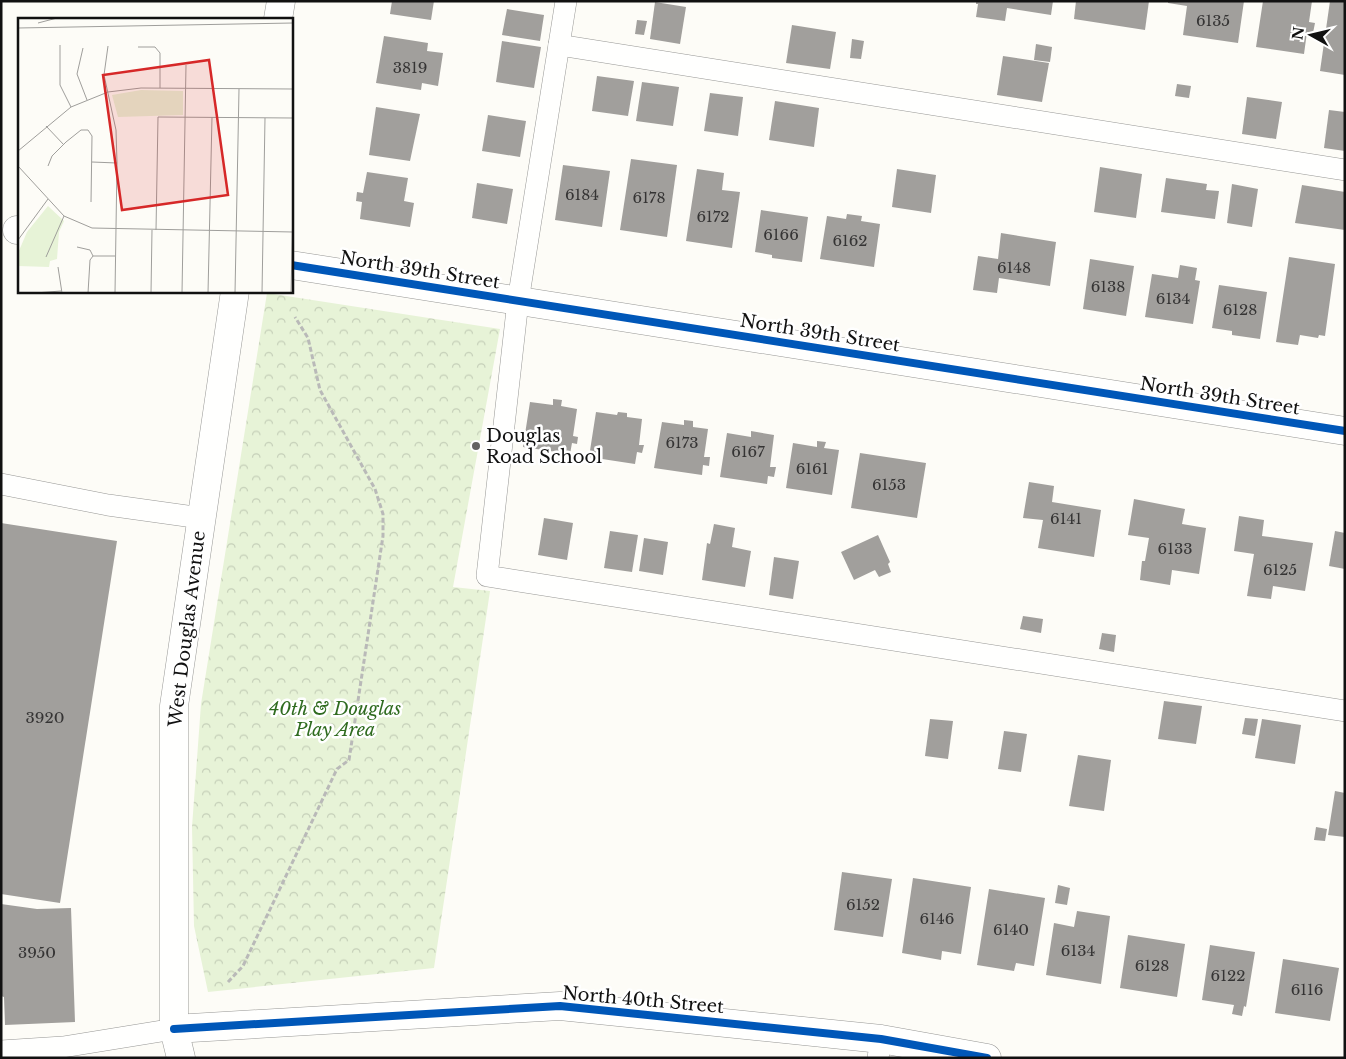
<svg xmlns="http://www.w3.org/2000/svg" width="1346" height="1059" font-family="'Libre Baskerville',serif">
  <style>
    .park { fill: url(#park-crowns) }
    .building { fill: #a19f9c }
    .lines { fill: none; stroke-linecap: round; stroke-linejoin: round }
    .service-casing { stroke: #979795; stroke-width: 22 }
    .minor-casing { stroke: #979795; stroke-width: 29 }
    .path { stroke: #b9b9b8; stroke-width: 3; stroke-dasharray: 5 2.5; stroke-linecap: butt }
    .service { stroke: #fffffe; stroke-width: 21 }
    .minor { stroke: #fffffe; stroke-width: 28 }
    .cycleway-casing { stroke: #fff; stroke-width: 11 }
    .cycleway { stroke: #0057b8; stroke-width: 8 }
    .poi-dot { fill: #646362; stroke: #fff; stroke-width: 2 }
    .labels { text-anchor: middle; stroke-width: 5; stroke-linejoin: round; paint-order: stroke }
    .number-label { font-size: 15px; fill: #353434 }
    .street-label { font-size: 18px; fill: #111; stroke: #fff }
    .poi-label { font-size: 18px; fill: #111; stroke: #fff; text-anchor: start }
    .park-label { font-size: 18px; font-style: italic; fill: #2f6b1f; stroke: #fff }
    .inset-road { fill: none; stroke: #9f9e9b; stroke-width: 1 }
    .view { fill: #d62828; fill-opacity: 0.15; stroke: #d62828; stroke-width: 2.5 }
    .inset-edge { fill: none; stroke: #111; stroke-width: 2.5 }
  </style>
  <defs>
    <pattern id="park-crowns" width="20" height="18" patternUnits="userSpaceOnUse" patternTransform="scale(1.25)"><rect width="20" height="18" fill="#e7f3d7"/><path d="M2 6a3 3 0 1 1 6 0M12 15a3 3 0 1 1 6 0" fill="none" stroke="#c5cfb8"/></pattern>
  </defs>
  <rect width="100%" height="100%" fill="#fdfcf7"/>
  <polygon class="park" points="267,293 500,329 453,587 490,591 434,968 208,992 194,926 192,827 201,704"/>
  <g class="building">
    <polygon points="392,1 434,1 431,20 390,14"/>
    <polygon points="976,1 1053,1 1051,15 1007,8 1005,21 976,17 978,4 976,4"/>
    <polygon points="1076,1 1149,1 1145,30 1074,19"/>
    <polygon points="1168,1 1244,1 1238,43 1183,35 1187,6 1168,3"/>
    <polygon points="1263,1 1312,1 1309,22 1315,23 1313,33 1307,32 1304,54 1256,47"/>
    <polygon points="1330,1 1345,1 1345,75 1320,71"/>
    <polygon points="655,2 686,7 680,44 650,39"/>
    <polygon points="507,9 544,15 540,41 502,35"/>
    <polygon points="637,20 647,21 644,35 635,34"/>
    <polygon points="792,25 836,32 830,69 786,63"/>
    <polygon points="384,36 428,43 427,51 443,53 438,86 422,83 421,90 376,83"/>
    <polygon points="852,39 864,41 861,59 850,58"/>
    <polygon points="502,41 541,47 534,88 496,82"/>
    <polygon points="1036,44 1052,47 1050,62 1034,60"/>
    <polygon points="1003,56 1049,63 1042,102 997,95"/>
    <polygon points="597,76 634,81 628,116 592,111"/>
    <polygon points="642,82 679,87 673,126 636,121"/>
    <polygon points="1177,84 1191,86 1189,98 1175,96"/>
    <polygon points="710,93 743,97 738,136 704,131"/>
    <polygon points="1247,97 1282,102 1276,139 1242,134"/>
    <polygon points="775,101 819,108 814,147 769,140"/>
    <polygon points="376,107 420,114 410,161 369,155"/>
    <polygon points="1329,110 1345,112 1345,151 1324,148"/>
    <polygon points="488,115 526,121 520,157 482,151"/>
    <polygon points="631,159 677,165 667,237 620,230"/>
    <polygon points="563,165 610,171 602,227 555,220"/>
    <polygon points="1100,167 1142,174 1136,218 1094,212"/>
    <polygon points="697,169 724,173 722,190 740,192 732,248 686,241"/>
    <polygon points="897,169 936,175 931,213 892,207"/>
    <polygon points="367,172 408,178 404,201 414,203 410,227 360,219 362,202 356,201 357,192 363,193"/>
    <polygon points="1166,178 1207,184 1206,190 1219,191 1215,219 1161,212"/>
    <polygon points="477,183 513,189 507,224 472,218"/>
    <polygon points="1232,184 1258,189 1252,227 1227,223"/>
    <polygon points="1302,185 1345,192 1345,230 1295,223"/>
    <polygon points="761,210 808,217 802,262 772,258 772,255 755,252"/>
    <polygon points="847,214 862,216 861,221 880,224 874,267 820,259 827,216 846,219"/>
    <polygon points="1001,233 1056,242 1050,286 999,278 997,293 973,290 978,256 998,259"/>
    <polygon points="1289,257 1335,264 1325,336 1319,335 1318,338 1300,335 1298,345 1276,342"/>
    <polygon points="1090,259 1134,266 1126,316 1083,309"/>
    <polygon points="1180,265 1197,268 1195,280 1200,281 1193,324 1145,317 1152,274 1178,278"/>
    <polygon points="1219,285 1267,292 1260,339 1232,335 1232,331 1212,328"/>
    <polygon points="553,399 562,400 561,406 577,409 573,436 578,437 577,444 572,443 570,454 523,447 530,402 553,405"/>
    <polygon points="596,412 617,415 618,412 627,413 627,417 642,419 639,445 644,445 642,453 637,452 635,464 589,457"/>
    <polygon points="684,420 693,421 693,427 708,429 704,457 710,457 709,466 703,465 702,475 654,468 662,422 684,425"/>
    <polygon points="751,431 774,435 770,467 776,467 774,477 768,476 767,484 720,477 727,433 751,437"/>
    <polygon points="817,441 826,442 824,448 839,450 832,495 786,488 793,443 817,447"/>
    <polygon points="860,453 926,463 917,518 851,508"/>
    <polygon points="1029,482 1054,486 1052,502 1101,510 1094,557 1038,548 1043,520 1023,518"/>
    <polygon points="1134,499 1185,509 1182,524 1206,528 1199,574 1172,570 1170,585 1140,580 1142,561 1145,561 1149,538 1128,535"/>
    <polygon points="1239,516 1264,520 1262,536 1313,543 1305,591 1273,586 1271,599 1247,596 1254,554 1234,551"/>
    <polygon points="544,518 573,523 567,560 538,555"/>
    <polygon points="1,523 117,541 60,903 1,894"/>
    <polygon points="714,524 735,528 732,547 751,551 745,587 702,580 707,543 710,544"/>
    <polygon points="610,531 638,535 632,572 604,568"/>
    <polygon points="1335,531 1345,533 1345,569 1329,566"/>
    <polygon points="878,535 890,562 888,564 891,572 879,577 875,570 854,580 841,552"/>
    <polygon points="644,538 668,542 663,575 639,571"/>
    <polygon points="774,557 799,561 793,599 769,595"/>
    <polygon points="1023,616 1043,619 1041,633 1020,629"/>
    <polygon points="1102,633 1116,635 1114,652 1099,649"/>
    <polygon points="1164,701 1202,706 1196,744 1158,739"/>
    <polygon points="1245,718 1258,719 1255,736 1242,734"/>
    <polygon points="930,719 953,721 948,759 925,756"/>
    <polygon points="1262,719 1301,725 1295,764 1255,758"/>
    <polygon points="1004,731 1027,734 1021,772 998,769"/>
    <polygon points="1078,755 1111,760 1104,811 1069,806"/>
    <polygon points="1335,791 1345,793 1345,837 1328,835"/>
    <polygon points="1316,827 1327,829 1325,841 1314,840"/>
    <polygon points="842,872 892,879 883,937 834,930"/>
    <polygon points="913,878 971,887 961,954 942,951 941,960 902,953"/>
    <polygon points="1058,885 1070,888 1067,905 1055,903"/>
    <polygon points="989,889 1045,898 1034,966 1016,963 1014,971 977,965"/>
    <polygon points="1,904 37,909 71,908 75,1022 5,1025 4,997 1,996"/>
    <polygon points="1077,911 1110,916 1101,984 1046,975 1054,923 1074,927"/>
    <polygon points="1128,935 1185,944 1177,997 1120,988"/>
    <polygon points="1210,945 1255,952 1246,1007 1244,1006 1242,1016 1232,1014 1234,1005 1202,1000"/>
    <polygon points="1283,959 1339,968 1330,1021 1275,1013"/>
  </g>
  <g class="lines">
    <defs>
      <g id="service">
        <polyline points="566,1 518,301 487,576 1345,711"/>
        <polyline points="559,45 1345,170"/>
        <polyline points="1,484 108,505 201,518"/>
        <polyline points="1,1051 63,1047 174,1029"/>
        <polyline points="878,1058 881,1039"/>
      </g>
      <g id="minor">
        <polyline points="278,19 281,1"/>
        <polyline points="17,230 19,230"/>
        <polyline points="291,265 1345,431"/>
        <polyline points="174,1029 560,1006 881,1039 987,1058"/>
        <polyline points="181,1058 174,1029 174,706 235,291"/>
      </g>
    </defs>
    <use href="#service" class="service-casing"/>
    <use href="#minor" class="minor-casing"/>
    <polyline class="path" points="228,982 243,966 337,769 349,760 383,536 383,514 375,489 320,390 308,338 295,317"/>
    <use href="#service" class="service"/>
    <use href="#minor" class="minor"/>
    <defs>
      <g id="cycleway">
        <polyline points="291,265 1345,431"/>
        <polyline points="174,1029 560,1006 881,1039 987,1058"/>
      </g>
    </defs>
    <use href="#cycleway" class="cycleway-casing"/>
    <use href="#cycleway" class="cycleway"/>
  </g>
  <circle class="poi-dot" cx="476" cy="446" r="5"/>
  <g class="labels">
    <g class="number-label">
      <text x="1213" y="26">6135</text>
      <text x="410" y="73">3819</text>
      <text x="582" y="200">6184</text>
      <text x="649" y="203">6178</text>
      <text x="713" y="222">6172</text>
      <text x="781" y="240">6166</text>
      <text x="850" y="246">6162</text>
      <text x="1014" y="273">6148</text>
      <text x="1108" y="292">6138</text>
      <text x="1173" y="304">6134</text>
      <text x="1240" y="315">6128</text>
      <text x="682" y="448">6173</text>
      <text x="748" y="457">6167</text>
      <text x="812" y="474">6161</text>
      <text x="889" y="490">6153</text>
      <text x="1066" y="524">6141</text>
      <text x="1175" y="554">6133</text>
      <text x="1280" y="575">6125</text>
      <text x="45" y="723">3920</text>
      <text x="863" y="910">6152</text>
      <text x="937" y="924">6146</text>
      <text x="1011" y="935">6140</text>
      <text x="1078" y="956">6134</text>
      <text x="37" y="958">3950</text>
      <text x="1152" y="971">6128</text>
      <text x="1228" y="981">6122</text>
      <text x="1307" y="995">6116</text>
    </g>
    <g class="street-label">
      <text transform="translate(420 270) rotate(9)" y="6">North 39th Street</text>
      <text transform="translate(820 333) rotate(9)" y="6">North 39th Street</text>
      <text transform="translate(1220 396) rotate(9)" y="6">North 39th Street</text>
      <text transform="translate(187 629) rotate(-83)" y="6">West Douglas Avenue</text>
      <text transform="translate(643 1000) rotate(5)" y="6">North 40th Street</text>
    </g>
    <g class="poi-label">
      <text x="486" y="442">Douglas<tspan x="486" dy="21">Road School</tspan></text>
    </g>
    <g class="park-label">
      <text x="335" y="715">40th &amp; Douglas<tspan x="335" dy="21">Play Area</tspan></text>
    </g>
  </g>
  <g transform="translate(18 18)">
    <rect width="275" height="275" fill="#fdfcf7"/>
    <path d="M123,72L165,73V97L100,99L94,77ZM30,188L46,203L41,214L39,241L32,243L31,249L0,248V235L9,214Z" fill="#e7f3d7"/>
    <path class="inset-road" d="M20,5L39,0M0,10L275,5M42,27V67L53,89M90,28L86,57L98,112L99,145L97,275M120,29H137L142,35V70M65,30L59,56L69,82M28,108L46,127M0,133L53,89L90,74L123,70L275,71M74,144L99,145M0,148L46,198L74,210L275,214M30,148L34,138L48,124L63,112H70L74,118L73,184M138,212L140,99L275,100M0,222L30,181M59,229L72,232L75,238M28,239L46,198M40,249L44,275M17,275L43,273M70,275L72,242L75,238H97M133,275L134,212M164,275L168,47M190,275L194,99M217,275L221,71M244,275L247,100M273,275L275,188"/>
    <path class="view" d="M191,42L210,177L104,192L85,57Z"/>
    <rect width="275" height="275" class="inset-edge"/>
  </g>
  <rect width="1346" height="1059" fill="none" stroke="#111111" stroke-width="5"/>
  <g transform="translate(1311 35) rotate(278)" stroke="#ffffff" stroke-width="4" paint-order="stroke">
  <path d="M0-4L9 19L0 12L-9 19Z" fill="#111111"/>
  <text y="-8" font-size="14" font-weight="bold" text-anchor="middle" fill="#111111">N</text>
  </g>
</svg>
